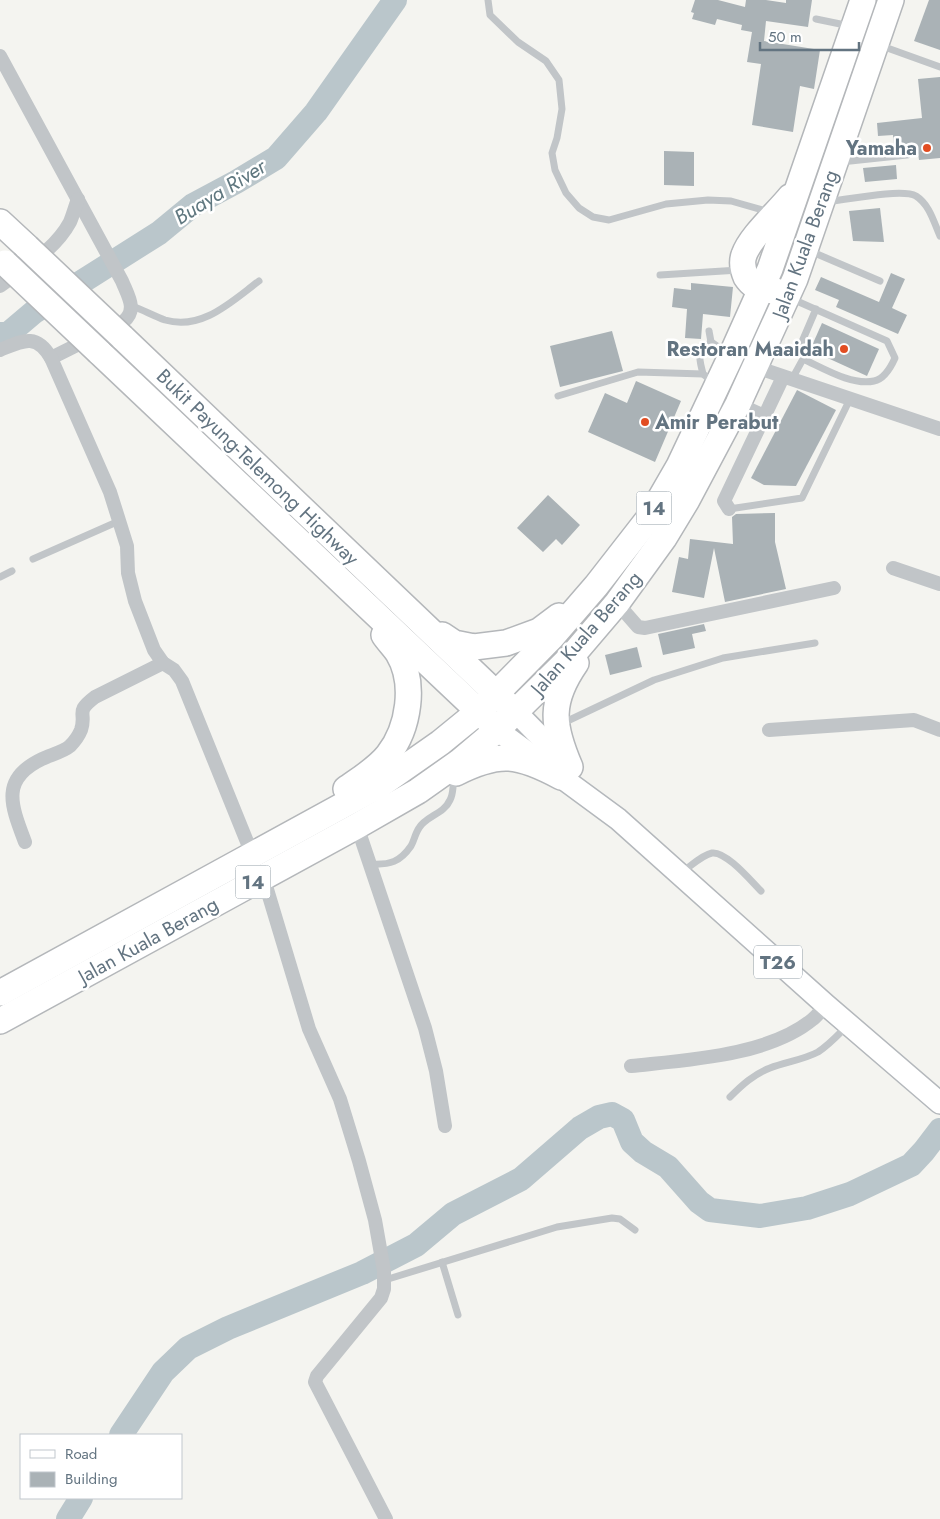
<svg xmlns="http://www.w3.org/2000/svg" width="940" height="1519" font-family="Jost,sans-serif">
  <style>
    .lines { fill: none; stroke-linecap: round; stroke-linejoin: round }
    .river { stroke: #bac6cb; stroke-width: 24 }
    .building { fill: #aab2b6 }
    .primary-casing { stroke: #b4b8bc; stroke-width: 24 }
    .highway-casing { stroke: #b4b7ba; stroke-width: 28 }
    .lane { stroke: #c1c5c8; stroke-width: 7 }
    .street { stroke: #c1c5c8; stroke-width: 14 }
    .primary { stroke: #fff; stroke-width: 21 }
    .highway { stroke: #fff; stroke-width: 25 }
    .highway-bridge-casing { stroke: #b4b7ba; stroke-width: 28; stroke-linecap: butt }
    .highway-bridge { stroke: #fff; stroke-width: 25 }
    .poi-dot { fill: #e24d22; stroke: #fff; stroke-width: 2 }
    .labels { text-anchor: middle; stroke-width: 5; stroke-linejoin: round; paint-order: stroke }
    .shield { fill: #fff; stroke: #929ea7; stroke-width: 1 }
    .shield-label { font-size: 19px; font-weight: bold; fill: #637481 }
    .poi-label { font-size: 20px; font-weight: bold; fill: #637481; stroke: #fff; text-anchor: end }
    .street-label { font-size: 20px; fill: #637481; stroke: #fff }
    .water-label { font-size: 21px; font-style: italic; fill: #5f777f; stroke: #fff }
  </style>
  <rect width="100%" height="100%" fill="#f4f4f0"/>
  <g class="lines">
    <g class="river">
      <polyline points="0,334 8,334 34,312 159,233 193,205 236,182 276,158 316,112 395,0"/>
      <polyline points="121,1435 163,1372 188,1348 228,1328 362,1273 416,1245 453,1214 521,1179 580,1128 599,1117 612,1114 623,1120 632,1142 643,1152 668,1167 699,1202 710,1210 760,1216 807,1208 850,1194 911,1165 924,1151 940,1130"/>
      <polyline points="68,1519 81,1498"/>
    </g>
  </g>
  <g class="building">
    <polygon points="695,0 718,0 745,7 746,0 766,0 786,3 786,0 812,0 808,27 766,21 764,41 820,50 814,89 800,86 793,132 752,125 761,64 747,62 752,32 741,30 742,25 717,19 715,25 692,19 694,13 691,12"/>
    <polygon points="929,0 940,0 940,50 914,41"/>
    <polygon points="940,77 940,158 919,160 917,146 894,148 893,135 878,136 877,123 922,118 918,79"/>
    <polygon points="664,151 694,152 694,186 664,185"/>
    <polygon points="896,165 897,179 865,182 863,168"/>
    <polygon points="880,208 884,242 853,241 849,211"/>
    <polygon points="891,273 905,279 892,308 907,315 898,334 836,307 839,300 815,290 821,277 879,302"/>
    <polygon points="691,283 733,287 730,317 703,314 701,339 685,338 687,309 672,307 674,288 691,290"/>
    <polygon points="822,323 879,349 867,376 810,350"/>
    <polygon points="612,331 623,371 560,387 550,346"/>
    <polygon points="636,381 681,401 655,462 588,432 605,393 627,403"/>
    <polygon points="797,390 836,410 796,486 764,485 751,478"/>
    <polygon points="548,495 580,525 562,545 556,539 543,552 517,528"/>
    <polygon points="775,513 775,542 786,589 725,602 714,548 704,598 672,592 679,557 688,559 690,539 733,544 732,517 736,514"/>
    <polygon points="704,624 706,631 692,634 695,648 663,655 658,634"/>
    <polygon points="637,647 642,667 610,675 605,655"/>
  </g>
  <g class="lines">
    <defs>
      <g id="primary">
        <polyline points="516,712 568,765"/>
        <polyline points="497,730 618,819 826,1005 940,1103"/>
      </g>
      <g id="highway">
        <polyline points="0,222 27,247"/>
        <path d="M776,291C764,291 753,288 746,277C743,270 741,263 744,255C750,237 777,213 790,197"/>
        <polyline points="122,337 509,706"/>
        <polyline points="99,352 491,723"/>
        <polyline points="442,635 454,643 474,647 506,643 539,631 559,616"/>
        <path d="M570,767C552,725 549,702 576,663"/>
        <path d="M456,773C500,751 518,754 561,777"/>
        <path d="M346,789C360,779 377,769 388,755C409,728 416,683 398,653C394,647 388,641 384,635"/>
        <polyline points="0,993 380,785 440,743 478,712 551,638 596,586 649,518 679,466 731,356 770,269 863,0"/>
        <polyline points="0,1021 357,826 418,791 459,762 497,730 571,657 617,603 664,538 687,500 738,404 795,279 891,0"/>
      </g>
    </defs>
    <use href="#primary" class="primary-casing"/>
    <use href="#highway" class="highway-casing"/>
    <g class="lane">
      <polyline points="488,0 490,15 518,42 546,61 559,80 562,109 557,138 552,153 555,170 566,193 579,208 593,217 609,220 666,204 708,200 731,201 770,212"/>
      <polyline points="816,19 850,26"/>
      <polyline points="879,45 940,67"/>
      <polyline points="841,162 907,155"/>
      <path d="M826,202C845,200 902,188 916,196C930,205 934,223 940,236"/>
      <polyline points="810,251 880,281"/>
      <polyline points="660,275 739,270"/>
      <path d="M790,298L887,341L895,358C891,367 884,379 874,381C852,386 823,368 803,359L801,344L816,309"/>
      <path d="M132,306C143,310 154,316 165,320C202,331 232,301 259,281"/>
      <polyline points="709,331 711,342"/>
      <path d="M703,374C699,357 696,353 711,342L727,353"/>
      <polyline points="792,379 803,359"/>
      <polyline points="558,396 638,372 703,374 713,382"/>
      <polyline points="729,509 802,498 850,399"/>
      <polyline points="33,559 119,521"/>
      <polyline points="0,577 12,571"/>
      <polyline points="561,724 654,680 723,658 815,643"/>
      <path d="M371,864C390,865 400,862 411,846C414,841 415,834 419,828C426,816 444,814 450,800C454,793 452,785 455,777"/>
      <path d="M682,872C691,866 702,855 712,853C726,851 751,881 761,891"/>
      <path d="M730,1097C742,1085 754,1074 770,1068C785,1062 803,1060 818,1052C829,1045 838,1035 847,1026"/>
      <polyline points="442,1262 458,1315"/>
      <polyline points="385,1280 557,1227 612,1218 620,1219 635,1230"/>
    </g>
    <g class="street">
      <path d="M0,56L122,281C128,296 138,310 123,322L51,358"/>
      <path d="M0,286C25,267 55,250 70,222C73,215 75,207 78,199"/>
      <path d="M0,350C22,341 36,332 51,358L110,492L127,546L128,573L135,601L154,650L163,663L174,670L182,681L252,854"/>
      <polyline points="756,367 940,429"/>
      <polyline points="738,404 764,416"/>
      <polyline points="729,509 724,501 783,377"/>
      <polyline points="893,568 940,584"/>
      <polyline points="617,603 638,627 645,628 834,588"/>
      <polyline points="769,730 914,720 940,730"/>
      <polyline points="357,826 425,1028 436,1071 445,1126"/>
      <path d="M25,842C11,805 0,779 42,759C50,755 63,752 70,746C74,742 79,735 81,730C87,712 74,713 95,697L163,663"/>
      <polyline points="263,876 309,1029 340,1099 359,1161 375,1220 384,1271 384,1289 381,1298 317,1376 315,1382 386,1519"/>
      <path d="M631,1066C686,1060 769,1056 813,1019C818,1015 822,1009 826,1005"/>
    </g>
    <use href="#primary" class="primary"/>
    <use href="#highway" class="highway"/>
    <defs>
      <g id="highway-bridge">
        <polyline points="27,247 122,337"/>
        <polyline points="5,263 99,352"/>
      </g>
    </defs>
    <use href="#highway-bridge" class="highway-bridge-casing"/>
    <use href="#highway-bridge" class="highway-bridge"/>
  </g>
  <g class="poi-dot">
    <circle cx="927" cy="148" r="5"/>
    <circle cx="844" cy="349" r="5"/>
    <circle cx="645" cy="422" r="5"/>
  </g>
  <g class="labels">
    <g class="shield">
      <rect x="636.5" y="491.5" width="35" height="33" rx="4"/>
      <rect x="235.5" y="865.5" width="35" height="33" rx="4"/>
      <rect x="754" y="945.5" width="48" height="33" rx="4"/>
    </g>
    <g class="shield-label">
      <text x="654" y="515">14</text>
      <text x="253" y="889">14</text>
      <text x="778" y="969">T26</text>
    </g>
    <g class="poi-label">
      <text x="917" y="155">Yamaha</text>
      <text x="834" y="356">Restoran Maaidah</text>
      <text x="655" y="429" text-anchor="start">Amir Perabut</text>
    </g>
    <g class="street-label">
      <text transform="translate(805 244) rotate(-70)" y="7">Jalan Kuala Berang</text>
      <text transform="translate(258 467) rotate(44)" y="7">Bukit Payung-Telemong Highway</text>
      <text transform="translate(586 633) rotate(-49)" y="7">Jalan Kuala Berang</text>
      <text transform="translate(148 940) rotate(-29)" y="7">Jalan Kuala Berang</text>
    </g>
    <g class="water-label">
      <text transform="translate(220 192) rotate(-32)" y="7">Buaya River</text>
    </g>
  </g>
  <rect x="20" y="1434" width="162" height="65" fill="#ffffff" stroke="#c1c7cd"/>
  <rect x="30" y="1450" width="25" height="8" fill="#ffffff" stroke="#c1c7cd"/>
  <text x="65" y="1459" font-size="15" fill="#637481">Road</text>
  <rect x="30" y="1472" width="25" height="15" fill="#aab2b6" stroke="#c1c7cd"/>
  <text x="65" y="1484" font-size="15" fill="#637481">Building</text>
  <path d="M760 42v8h99v-8" fill="none" stroke="#637481" stroke-width="2.5"/>
  <text x="768" y="42" font-size="15" fill="#637481" stroke="#ffffff" stroke-width="4" paint-order="stroke">50 m</text>
</svg>
